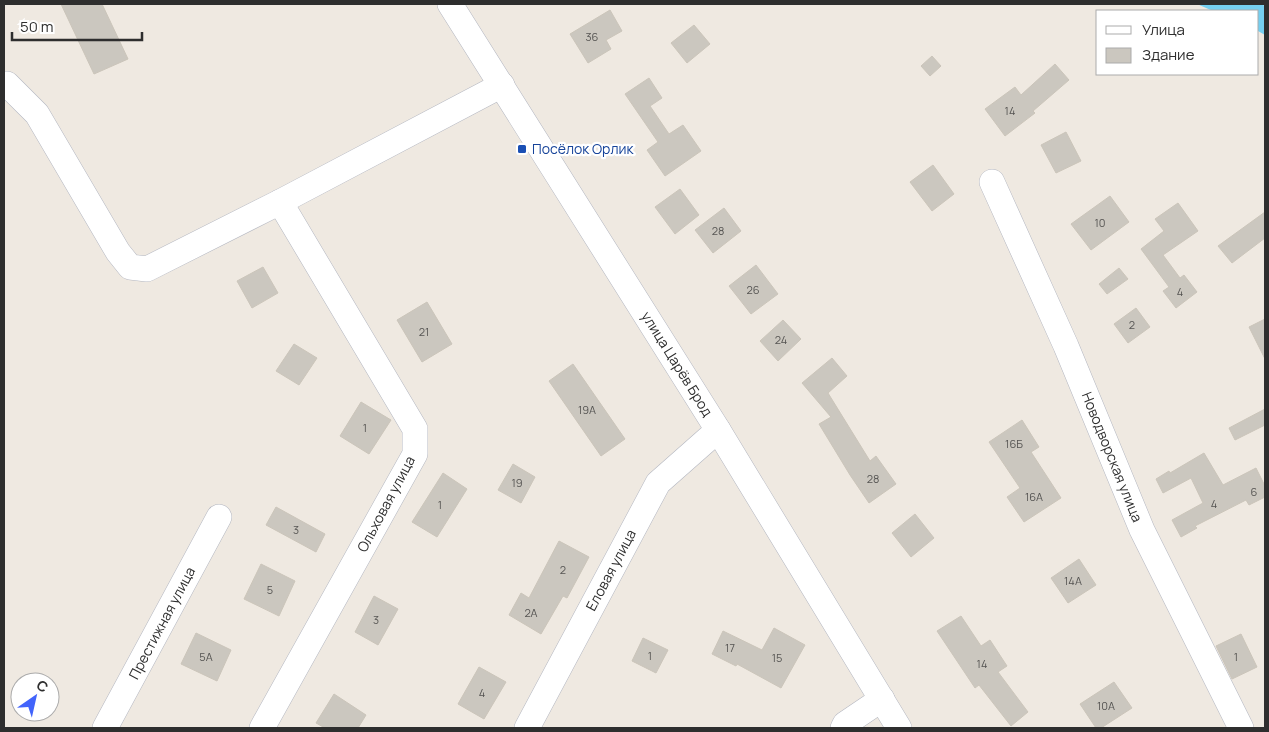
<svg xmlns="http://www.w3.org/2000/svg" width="1269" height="732" font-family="Manrope,sans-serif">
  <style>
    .water { fill: #75cff0 }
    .building { fill: #cbc7bf; stroke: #cbc5ba }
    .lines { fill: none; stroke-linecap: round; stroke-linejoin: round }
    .minor-casing { stroke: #b4b7c1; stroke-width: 26 }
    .minor { stroke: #fff; stroke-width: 25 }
    .transit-dot { fill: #1a4fb4; stroke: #fff; stroke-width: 2 }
    .labels { text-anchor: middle; stroke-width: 4.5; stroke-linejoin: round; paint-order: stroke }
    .number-label { font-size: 11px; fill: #555452 }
    .transit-label { font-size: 14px; fill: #164399; stroke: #fff; text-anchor: start }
    .street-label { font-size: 14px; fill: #2e2e2e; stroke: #fff }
  </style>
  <rect width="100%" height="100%" fill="#efe9e1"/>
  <polygon class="water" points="1197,4 1261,4 1265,6 1265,35 1258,31 1258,11 1213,11"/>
  <g class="building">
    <polygon points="61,4 102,4 128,59 94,74"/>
    <polygon points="610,10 622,31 606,40 611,49 588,63 570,34"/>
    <polygon points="694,25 710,44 687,63 671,43"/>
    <polygon points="932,56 941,66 930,76 921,66"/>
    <polygon points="1055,64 1069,80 1033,111 1035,113 1005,136 985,109 1015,87 1021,95"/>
    <polygon points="649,78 662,98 650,106 669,134 683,125 701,151 665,176 647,150 658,142 625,94"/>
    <polygon points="1066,132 1081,161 1056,173 1041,145"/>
    <polygon points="933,165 954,194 932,211 910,182"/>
    <polygon points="680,189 699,215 675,234 655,207"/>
    <polygon points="1110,196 1129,222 1091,250 1071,224"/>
    <polygon points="1178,203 1198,231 1163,255 1180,278 1184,275 1197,292 1176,308 1163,291 1169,287 1141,249 1164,231 1155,219"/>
    <polygon points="724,208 741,231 713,253 695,230"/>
    <polygon points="1265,212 1265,238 1232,263 1218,246"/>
    <polygon points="756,265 778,294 751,314 729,286"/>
    <polygon points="263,267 278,293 252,308 237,281"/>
    <polygon points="1119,268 1128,279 1107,294 1099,284"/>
    <polygon points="427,302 452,344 422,362 397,320"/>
    <polygon points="1136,308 1150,327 1128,343 1114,324"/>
    <polygon points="1265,319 1265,359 1249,327"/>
    <polygon points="783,320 801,339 778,361 760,341"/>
    <polygon points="294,344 317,358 299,385 276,371"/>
    <polygon points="832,358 847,376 828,393 870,461 876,456 896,484 869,503 850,475 819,424 831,417 802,383"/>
    <polygon points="573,364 625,439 601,456 549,381"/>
    <polygon points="361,402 391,420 369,454 340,436"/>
    <polygon points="1265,409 1265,425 1235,440 1229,428"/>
    <polygon points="1022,420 1039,447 1031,452 1061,498 1024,522 1007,497 1020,488 989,442"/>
    <polygon points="1204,453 1223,485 1256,468 1265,486 1265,497 1249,505 1246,500 1195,526 1197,528 1181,537 1172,520 1203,503 1191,478 1163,493 1156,479 1169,471 1170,473"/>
    <polygon points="513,464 535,477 521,503 498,490"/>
    <polygon points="443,473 467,489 437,537 412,522"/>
    <polygon points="276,507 325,534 316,552 266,525"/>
    <polygon points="915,514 934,538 911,557 892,533"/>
    <polygon points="559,541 589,557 567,598 563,596 541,634 509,615 521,593 529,598"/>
    <polygon points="1079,559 1096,585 1068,603 1051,578"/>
    <polygon points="261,564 295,581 279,616 244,599"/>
    <polygon points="374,596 398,609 378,645 355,632"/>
    <polygon points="961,616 981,646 990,640 1007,666 998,672 1028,712 1011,726 979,685 975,688 937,631"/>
    <polygon points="774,628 805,645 781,688 737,664 736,666 712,654 723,631 762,650"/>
    <polygon points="196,633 231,650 217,681 181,664"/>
    <polygon points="1241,634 1257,667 1232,679 1216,646"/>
    <polygon points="643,638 668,650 656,673 632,661"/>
    <polygon points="479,667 506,682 484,719 458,704"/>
    <polygon points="1114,682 1132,708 1101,728 1096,728 1080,704"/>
    <polygon points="334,694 366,715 358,728 325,728 316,723"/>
  </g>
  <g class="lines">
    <defs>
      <g id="minor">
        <polyline points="450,4 718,430 899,728"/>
        <polyline points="4,84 7,84 37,114 118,252 130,267 147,269 280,202 502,85"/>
        <polyline points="992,182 1066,346 1142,530 1241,728"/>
        <polyline points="105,728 219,517"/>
        <polyline points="262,728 415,454 415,429 280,202"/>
        <polyline points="527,728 658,483 718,430"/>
        <polyline points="843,728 845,724 882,699"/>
      </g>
    </defs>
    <use href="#minor" class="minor-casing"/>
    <use href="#minor" class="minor"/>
  </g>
  <rect class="transit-dot" x="517" y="144" width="10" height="10" rx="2.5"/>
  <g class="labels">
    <g class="number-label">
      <text x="592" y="41">36</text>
      <text x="1010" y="115">14</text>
      <text x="1100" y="227">10</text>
      <text x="718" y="235">28</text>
      <text x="753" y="294">26</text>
      <text x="1180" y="296">4</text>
      <text x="1132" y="329">2</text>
      <text x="424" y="336">21</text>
      <text x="781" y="344">24</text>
      <text x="587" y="414">19А</text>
      <text x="365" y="432">1</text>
      <text x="1014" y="448">16Б</text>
      <text x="873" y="483">28</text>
      <text x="517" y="487">19</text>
      <text x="1254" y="496">6</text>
      <text x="1034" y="501">16А</text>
      <text x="1214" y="508">4</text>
      <text x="440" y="509">1</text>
      <text x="296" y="534">3</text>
      <text x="563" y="574">2</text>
      <text x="1073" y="585">14А</text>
      <text x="270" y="594">5</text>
      <text x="531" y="617">2А</text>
      <text x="376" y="624">3</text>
      <text x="730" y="652">17</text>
      <text x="650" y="660">1</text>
      <text x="206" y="661">5А</text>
      <text x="1236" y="661">1</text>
      <text x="777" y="662">15</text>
      <text x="982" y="668">14</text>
      <text x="482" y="697">4</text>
      <text x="1106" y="710">10А</text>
    </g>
    <g class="transit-label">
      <text x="532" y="154">Посёлок Орлик</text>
    </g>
    <g class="street-label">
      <text transform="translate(677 364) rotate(58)" y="5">улица Царёв Брод</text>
      <text transform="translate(1112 457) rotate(68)" y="5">Новодворская улица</text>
      <text transform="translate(386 504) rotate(-62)" y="5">Ольховая улица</text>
      <text transform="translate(611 570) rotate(-62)" y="5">Еловая улица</text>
      <text transform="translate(162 623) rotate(-62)" y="5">Престижная улица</text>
    </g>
  </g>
  <rect width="1269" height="732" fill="none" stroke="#2e2e2e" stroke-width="10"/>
  <rect x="1096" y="10" width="162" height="65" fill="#ffffff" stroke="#ababab"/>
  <rect x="1106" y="26" width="25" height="8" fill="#ffffff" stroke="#ababab"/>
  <text x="1142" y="35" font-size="15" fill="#2e2e2e">Улица</text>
  <rect x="1106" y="48" width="25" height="15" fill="#cbc7bf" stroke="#ababab"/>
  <text x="1142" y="60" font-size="15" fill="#2e2e2e">Здание</text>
  <g transform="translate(35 697) rotate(34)"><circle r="24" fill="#ffffff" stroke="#ababab"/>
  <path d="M0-4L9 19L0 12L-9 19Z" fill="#4264fb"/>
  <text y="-8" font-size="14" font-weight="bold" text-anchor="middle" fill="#2e2e2e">С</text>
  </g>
  <path d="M12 32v8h130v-8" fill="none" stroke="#2e2e2e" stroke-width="2.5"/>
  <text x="20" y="32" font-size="15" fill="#2e2e2e" stroke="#ffffff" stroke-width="4" paint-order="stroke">50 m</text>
</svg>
